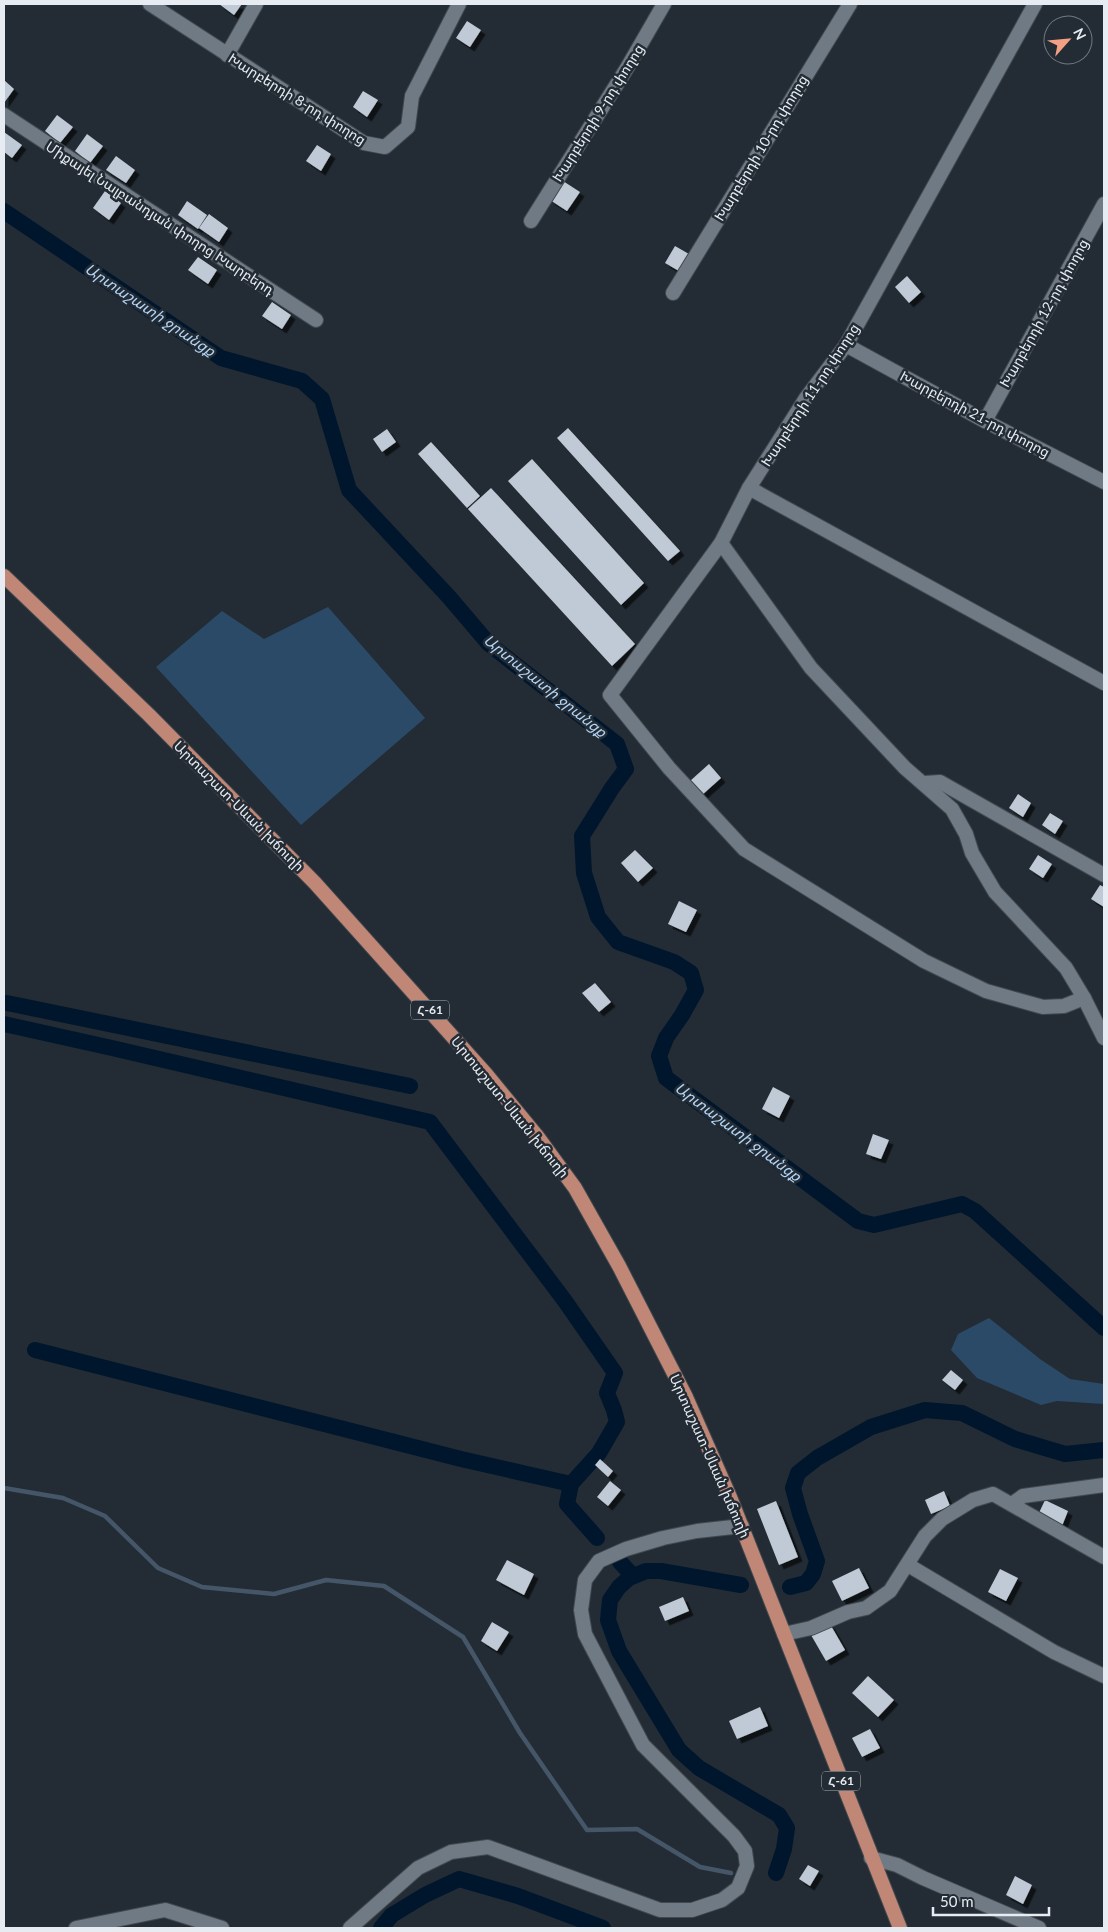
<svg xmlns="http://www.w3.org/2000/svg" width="1108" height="1932" font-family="Lato,'Noto Sans Armenian',sans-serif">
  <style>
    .green { fill: #2b4a67 }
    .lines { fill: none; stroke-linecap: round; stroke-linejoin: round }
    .stream { stroke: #455668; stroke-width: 4.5 }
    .canal { stroke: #00162d; stroke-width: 16 }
    .building { fill: #bfcad6; filter: url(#shadow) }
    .minor-casing { stroke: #41484f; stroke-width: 16 }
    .primary-casing { stroke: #41484f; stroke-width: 16 }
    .minor { stroke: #707a84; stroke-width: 14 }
    .primary { stroke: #c18776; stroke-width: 14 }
    .labels { text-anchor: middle; stroke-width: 5; stroke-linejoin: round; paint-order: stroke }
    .shield { fill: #232c34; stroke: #acb2b9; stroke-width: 1 }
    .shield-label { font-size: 12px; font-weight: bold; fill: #e7ecf2 }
    .street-label { font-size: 14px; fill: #e7ecf2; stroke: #232c34 }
    .water-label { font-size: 15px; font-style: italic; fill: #b3d5f7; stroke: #232c34 }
  </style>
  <defs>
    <filter id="shadow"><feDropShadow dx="4.5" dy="4.5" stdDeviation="0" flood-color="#0009"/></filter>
  </defs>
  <rect width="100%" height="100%" fill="#232c34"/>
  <g class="green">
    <polygon points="328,607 425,718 301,825 156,667 222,611 264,639"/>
    <polygon points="989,1318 1040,1359 1070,1379 1104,1384 1104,1404 1057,1401 1041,1405 977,1378 951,1350 958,1334"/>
  </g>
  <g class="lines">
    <polyline class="stream" points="4,1488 63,1498 105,1516 158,1568 202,1587 274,1594 326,1580 384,1586 463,1637 520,1733 587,1830 637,1829 700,1867 731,1873"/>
    <g class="canal">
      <polyline points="4,211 221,358 302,381 322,399 349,490 449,597 489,644 617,744 626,769 612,788 582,836 584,873 598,917 618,942 674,962 691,973 696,990 682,1015 666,1038 659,1056 666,1078 858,1221 874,1225 962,1204 975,1211 1104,1328"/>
      <polyline points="7,1003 410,1086"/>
      <polyline points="4,1024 112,1048 430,1122 565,1301 615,1373 607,1393 614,1410 617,1422 599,1453 571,1484 567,1504 597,1538"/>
      <polyline points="35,1350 461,1459 571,1484"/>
      <polyline points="620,1562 633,1576"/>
      <polyline points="741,1585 661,1571 646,1571 629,1578 619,1587 610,1600 608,1620 619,1651 679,1750 699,1768 779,1815 787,1828 784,1849 776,1873"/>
      <polyline points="790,1587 806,1583 813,1574 817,1561 800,1514 793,1488 798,1473 817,1458 871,1427 925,1410 962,1413 1015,1439 1065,1454 1104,1450"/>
      <polyline points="381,1928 392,1915 425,1895 459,1879 518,1896 603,1928"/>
    </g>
  </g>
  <g class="building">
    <polygon points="219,4 242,4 234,15"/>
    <polygon points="467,21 481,30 470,47 456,38"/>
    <polygon points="4,80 14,89 4,103"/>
    <polygon points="363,91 378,100 367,117 353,107"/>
    <polygon points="57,115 73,127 60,143 45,131"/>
    <polygon points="4,132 22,145 12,158 4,152"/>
    <polygon points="87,134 103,146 90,163 75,151"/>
    <polygon points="317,145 331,154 321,171 306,161"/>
    <polygon points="116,156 135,170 126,183 106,170"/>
    <polygon points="563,181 580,192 567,211 550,200"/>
    <polygon points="105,191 121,203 109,220 93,208"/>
    <polygon points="187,201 207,215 198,229 178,215"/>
    <polygon points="209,214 228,228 219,242 199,228"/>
    <polygon points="675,246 689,254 679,271 665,263"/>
    <polygon points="198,257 217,270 208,284 188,270"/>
    <polygon points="907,276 921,292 909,303 895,287"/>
    <polygon points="272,302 291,315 282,329 262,316"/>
    <polygon points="568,428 680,551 668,561 557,438"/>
    <polygon points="387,429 396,442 382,452 373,439"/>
    <polygon points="431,442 480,496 467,508 418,454"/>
    <polygon points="532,459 644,583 621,605 508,481"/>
    <polygon points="491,488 635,644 612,666 468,509"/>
    <polygon points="709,764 721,778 702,795 690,781"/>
    <polygon points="1018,794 1031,803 1023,817 1009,808"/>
    <polygon points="1050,813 1063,821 1055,834 1042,825"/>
    <polygon points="635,850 653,868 638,882 621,863"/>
    <polygon points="1038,855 1052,864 1043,878 1029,869"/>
    <polygon points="1100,885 1104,887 1104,907 1091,899"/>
    <polygon points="679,901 697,910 686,932 668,924"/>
    <polygon points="595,983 611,1002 599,1012 582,993"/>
    <polygon points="773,1087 790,1096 779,1118 762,1109"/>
    <polygon points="873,1134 889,1140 881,1159 866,1154"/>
    <polygon points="951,1370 963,1380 955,1390 942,1380"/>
    <polygon points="600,1459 613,1471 608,1477 595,1465"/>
    <polygon points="610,1481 621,1490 608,1506 597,1497"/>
    <polygon points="944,1491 950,1506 931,1514 925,1500"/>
    <polygon points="1045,1500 1068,1511 1062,1526 1038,1515"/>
    <polygon points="776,1501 798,1557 779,1565 757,1509"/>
    <polygon points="507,1560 534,1574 524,1595 496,1580"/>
    <polygon points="859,1568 869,1588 842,1601 832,1581"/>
    <polygon points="1000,1569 1018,1578 1006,1601 988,1592"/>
    <polygon points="683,1597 689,1611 665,1621 659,1607"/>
    <polygon points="492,1622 509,1632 497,1651 481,1641"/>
    <polygon points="830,1624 845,1650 826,1661 811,1635"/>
    <polygon points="868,1676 894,1700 878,1717 852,1693"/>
    <polygon points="760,1707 768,1726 737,1739 729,1721"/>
    <polygon points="870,1729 880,1748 862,1757 852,1738"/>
    <polygon points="808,1865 819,1871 810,1886 799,1879"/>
    <polygon points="1015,1876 1032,1885 1023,1904 1006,1895"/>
  </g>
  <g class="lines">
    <defs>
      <g id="minor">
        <polyline points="150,4 364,143 385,147 408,127 412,96 459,4"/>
        <polyline points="1035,4 846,345 806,398 749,488 721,543 610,695 669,768 744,849 924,961 986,991 1043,1007 1064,1006 1084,998"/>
        <polyline points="227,55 256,4"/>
        <polyline points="4,115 316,320"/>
        <polyline points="531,221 627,68 664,4"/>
        <polyline points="673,293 850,4"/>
        <polyline points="846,345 985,421 1104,482"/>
        <polyline points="985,421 1104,204"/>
        <polyline points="749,488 1104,683"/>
        <polyline points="721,543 811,668 905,768 952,809 966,834 972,853 995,892 1066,968 1084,998 1104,1038"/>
        <polyline points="925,783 940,782 1104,875"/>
        <polyline points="1012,1504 1023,1496 1104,1485"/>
        <polyline points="908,1565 1054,1652 1104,1676"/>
        <polyline points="784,1634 811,1628 848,1612 866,1608 890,1591 925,1536 942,1519 973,1500 993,1494 1104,1557"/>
        <polyline points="871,1858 897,1865 923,1878 1039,1928"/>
        <polyline points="76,1928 165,1910 222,1928"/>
        <polyline points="350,1928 418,1868 451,1852 488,1847 660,1910 692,1910 722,1900 738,1888 747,1866 745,1851 734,1836 643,1745 585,1634 581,1610 585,1580 599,1561 626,1549 663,1538 697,1531 742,1526"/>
      </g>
      <polyline id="primary" points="4,576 149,715 315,883 486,1074 537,1136 575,1188 619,1266 686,1397 730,1497 900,1928"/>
    </defs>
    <use href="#minor" class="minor-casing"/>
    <use href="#primary" class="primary-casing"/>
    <use href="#minor" class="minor"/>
    <use href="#primary" class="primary"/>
  </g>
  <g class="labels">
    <g class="shield">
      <rect x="411" y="1000.5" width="38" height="19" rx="4"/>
      <rect x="822" y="1771.5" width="38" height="19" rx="4"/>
    </g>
    <g class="shield-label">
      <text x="430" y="1014">Հ-61</text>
      <text x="841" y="1785">Հ-61</text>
    </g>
    <g class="street-label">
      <text transform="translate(297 99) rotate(32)" y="5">Խարբերդի 8-րդ փողոց</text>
      <text transform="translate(598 113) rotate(-58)" y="5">Խարբերդի 9-րդ փողոց</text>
      <text transform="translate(761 148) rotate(-59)" y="5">Խարբերդի 10-րդ փողոց</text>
      <text transform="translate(160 218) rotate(33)" y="5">Միքայել Նալբանդյան փողոց Խարբերդ</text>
      <text transform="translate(1044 313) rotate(-61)" y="5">Խարբերդի 12-րդ փողոց</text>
      <text transform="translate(810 395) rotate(-57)" y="5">Խարբերդի 11-րդ փողոց</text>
      <text transform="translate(975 414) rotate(28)" y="5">Խարբերդի 21-րդ փողոց</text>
      <text transform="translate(239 806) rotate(45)" y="5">Արտաշատ-Սևան խճուղի</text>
      <text transform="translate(510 1107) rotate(51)" y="5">Արտաշատ-Սևան խճուղի</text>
      <text transform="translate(710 1456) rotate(66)" y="5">Արտաշատ-Սևան խճուղի</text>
    </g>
    <g class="water-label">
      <text transform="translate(150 310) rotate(34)" y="5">Արտաշատի ջրանցք</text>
      <text transform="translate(545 686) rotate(39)" y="5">Արտաշատի ջրանցք</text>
      <text transform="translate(738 1132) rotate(37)" y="5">Արտաշատի ջրանցք</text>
    </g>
  </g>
  <rect width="1108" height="1932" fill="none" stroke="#e7ecf2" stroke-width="10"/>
  <g transform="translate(1068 40) rotate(63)"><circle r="24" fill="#232c34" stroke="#717980"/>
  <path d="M0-4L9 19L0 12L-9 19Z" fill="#f39f84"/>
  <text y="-8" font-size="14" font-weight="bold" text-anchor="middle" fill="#e7ecf2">N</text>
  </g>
  <path d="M933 1907v8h116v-8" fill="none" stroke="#e7ecf2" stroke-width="2.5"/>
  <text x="940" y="1907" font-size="15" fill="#e7ecf2" stroke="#232c34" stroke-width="4" paint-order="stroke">50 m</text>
</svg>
